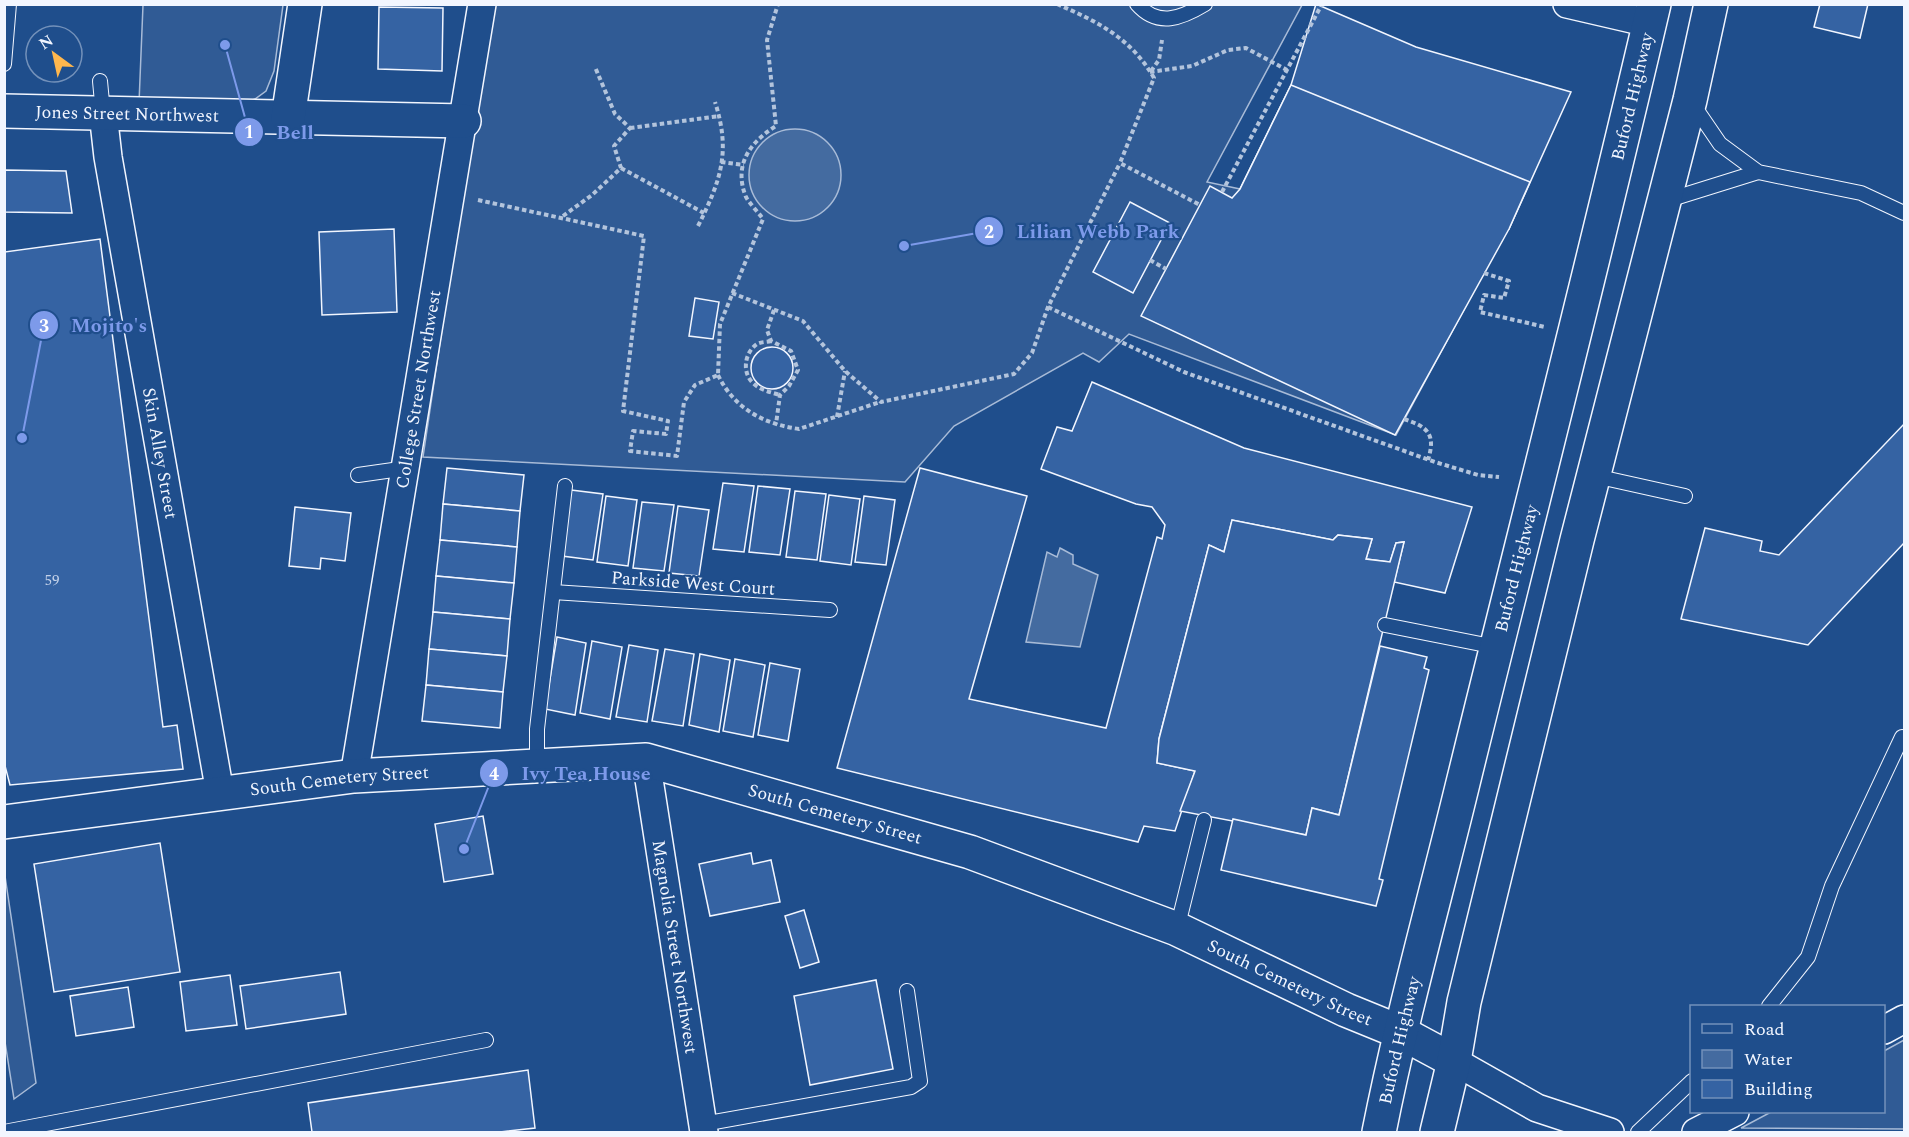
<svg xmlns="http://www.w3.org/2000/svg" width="1909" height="1137" font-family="Spectral,serif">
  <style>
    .built { fill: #305b95; stroke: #a8bbd7; stroke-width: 1.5 }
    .water { fill: #446ba0; stroke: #a8bbd7; stroke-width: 1.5 }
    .building { fill: #3563a3; stroke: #f2f6ff; stroke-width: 1.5 }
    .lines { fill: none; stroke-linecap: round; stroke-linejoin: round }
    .lane-casing { stroke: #f2f6ff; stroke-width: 16 }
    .street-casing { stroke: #f2f6ff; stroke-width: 30 }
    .secondary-casing { stroke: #f2f6ff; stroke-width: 36 }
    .primary-casing { stroke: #f2f6ff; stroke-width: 36 }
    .path { stroke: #b3c4dc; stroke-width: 4; stroke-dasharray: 4.5 3; stroke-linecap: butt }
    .lane { stroke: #1f4e8c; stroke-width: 14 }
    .street { stroke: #1f4e8c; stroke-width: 27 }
    .secondary { stroke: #1f4e8c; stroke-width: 33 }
    .primary { stroke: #1f4e8c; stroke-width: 33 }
    .labels { text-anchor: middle; stroke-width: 4.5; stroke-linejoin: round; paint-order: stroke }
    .number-label { font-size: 15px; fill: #c3d1e8 }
    .street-label { font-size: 18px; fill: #f2f6ff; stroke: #1f4e8c }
    .leader { fill: none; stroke: #7d9aea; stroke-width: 2 }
    .callout-dot { fill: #7d9aea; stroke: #1f4e8c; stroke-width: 2 }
    .mark-label { font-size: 18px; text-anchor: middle; font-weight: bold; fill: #fff }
    .callout-label { font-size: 20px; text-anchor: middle; font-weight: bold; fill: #7d9aea; stroke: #1f4e8c; stroke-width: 4.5; stroke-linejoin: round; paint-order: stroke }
  </style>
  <rect width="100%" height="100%" fill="#1f4e8c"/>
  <g class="built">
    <polygon points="143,5 283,5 274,71 266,91 255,99 245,103 139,103"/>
    <polygon points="490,5 1302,5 1207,182 1240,189 1341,234 1468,302 1396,435 1129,334 1099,362 1083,353 954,426 905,482 423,457"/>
    <polygon points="5,876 36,1083 14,1099 5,1042"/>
    <polygon points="1904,1040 1904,1129 1741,1128 1771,1112 1884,1112 1884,1051"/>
  </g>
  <g class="water">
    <circle cx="795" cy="175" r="46"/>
    <polygon points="1060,548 1073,555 1073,564 1098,575 1080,647 1026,642 1047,552 1057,557"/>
  </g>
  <g class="building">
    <polygon points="1316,4 1416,47 1571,92 1509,229 1453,203 1434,235 1355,202 1342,234 1240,189 1291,85"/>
    <polygon points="1820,4 1868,4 1860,38 1814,27"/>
    <polygon points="379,7 443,8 442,71 378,69"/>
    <polygon points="1291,85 1530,182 1509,229 1395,435 1141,316 1210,186 1232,198 1240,189"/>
    <polygon points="4,170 66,171 72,213 4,212"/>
    <polygon points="1130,202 1170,223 1133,293 1093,272"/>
    <polygon points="394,229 397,312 322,315 319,232"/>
    <polygon points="100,239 163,727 177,725 183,769 10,785 4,762 4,249 5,252"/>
    <polygon points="695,298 719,302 713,339 689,336"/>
    <circle cx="772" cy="368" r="21"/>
    <polygon points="1092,382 1244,448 1472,507 1445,593 1394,582 1404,542 1396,543 1390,562 1366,559 1372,539 1338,535 1333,540 1232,520 1224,552 1209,545 1159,739 1157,763 1195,771 1175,831 1144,826 1138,842 837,768 920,468 1027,496 969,699 1106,728 1157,537 1162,539 1165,525 1152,507 1136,504 1041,469 1057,427 1072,431"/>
    <polygon points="1904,424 1904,543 1808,645 1681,619 1705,528 1762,541 1760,551 1779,555"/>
    <polygon points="447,468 524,475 520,511 443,504"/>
    <polygon points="723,483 754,486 744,552 713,549"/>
    <polygon points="758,486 790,489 780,555 749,552"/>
    <polygon points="571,490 603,494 593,560 562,556"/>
    <polygon points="795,491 826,494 817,560 786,557"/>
    <polygon points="829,495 860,499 851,565 820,561"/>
    <polygon points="606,496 637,500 628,566 597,562"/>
    <polygon points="864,496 895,500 886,565 855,562"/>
    <polygon points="642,502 674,505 664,571 633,568"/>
    <polygon points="443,504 520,511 517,547 440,540"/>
    <polygon points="678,506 709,510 699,576 669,573"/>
    <polygon points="295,507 351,513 345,561 321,558 320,569 289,566"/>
    <polygon points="1232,520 1333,540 1338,535 1372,539 1366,559 1390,562 1396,543 1404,542 1339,815 1312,808 1306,835 1180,811 1195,771 1157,763 1159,739 1209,545 1224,552"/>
    <polygon points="440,540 517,547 514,583 436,576"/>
    <polygon points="436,576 514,583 510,619 433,612"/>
    <polygon points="433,612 510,619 507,656 429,649"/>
    <polygon points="557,637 586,643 575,715 545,709"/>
    <polygon points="592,641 622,647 610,719 580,713"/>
    <polygon points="629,645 658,650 647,722 616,717"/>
    <polygon points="1380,646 1427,657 1424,668 1429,670 1379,879 1383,880 1376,906 1221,870 1233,819 1306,835 1312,808 1339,815"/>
    <polygon points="429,649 507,656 503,692 426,685"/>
    <polygon points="665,649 694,654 683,726 652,721"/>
    <polygon points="700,654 730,660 719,732 689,725"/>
    <polygon points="735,659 765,665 753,737 723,731"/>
    <polygon points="770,663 800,669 788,741 758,735"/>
    <polygon points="426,685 503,692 500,728 422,721"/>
    <polygon points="483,816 493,874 444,882 435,824"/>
    <polygon points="160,843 180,972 54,992 34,864"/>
    <polygon points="751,853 753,864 771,860 780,902 710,916 699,864"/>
    <polygon points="804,910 819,962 800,968 785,916"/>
    <polygon points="340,972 346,1014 246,1029 240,986"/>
    <polygon points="230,975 237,1025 186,1031 180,982"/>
    <polygon points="876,980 893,1069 810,1085 794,996"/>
    <polygon points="128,987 134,1027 76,1036 70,996"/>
    <polygon points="528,1070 535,1128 500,1132 312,1132 308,1103"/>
  </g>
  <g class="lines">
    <defs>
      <g id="lane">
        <path d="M1137,4C1158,28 1182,18 1205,4"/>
        <polyline points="4,64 9,4"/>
        <polyline points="100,81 103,113"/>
        <polyline points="1692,103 1720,144 1758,172 1861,193 1904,213"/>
        <polyline points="1665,201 1758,172"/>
        <polyline points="358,475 407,468"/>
        <polyline points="1595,476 1685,496"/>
        <polyline points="553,592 830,610"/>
        <polyline points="1385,625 1496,647"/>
        <polyline points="537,766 537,729 565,486"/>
        <polyline points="1177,929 1204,820"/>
        <polyline points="1769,1006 1808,957 1832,886 1902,737"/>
        <polyline points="703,1124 911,1087 920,1081 907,991"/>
        <polyline points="4,1132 486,1040"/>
        <polyline points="1638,1132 1692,1081"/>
      </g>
      <g id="street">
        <polyline points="1567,4 1649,23"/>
        <path id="s1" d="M103,113L108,157L220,793"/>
        <path id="s2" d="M646,760L704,1132"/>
        <path id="s3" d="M354,776L482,4"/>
        <polyline points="1884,1030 1904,1019"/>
        <polyline points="1454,1061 1537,1108 1610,1132"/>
        <polyline points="1696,1132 1735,1112"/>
      </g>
      <g id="secondary">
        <path id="s4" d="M4,111L464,121"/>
        <polyline points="288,118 305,4"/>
        <path id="s5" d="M4,822L354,776L646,760L970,852L1177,929L1346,1010L1400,1032L1454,1061"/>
      </g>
      <g id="primary">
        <path id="s6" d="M1379,1132C1402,1016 1434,902 1462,787C1526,526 1593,266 1654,4"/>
        <polyline points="1437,1132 1454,1061 1464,1002 1577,540 1690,100 1711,4"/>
      </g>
    </defs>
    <use href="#lane" class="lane-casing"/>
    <use href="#street" class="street-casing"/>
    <use href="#secondary" class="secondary-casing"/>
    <use href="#primary" class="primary-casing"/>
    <g class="path">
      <path d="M1057,4C1098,22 1131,38 1154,78L1120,163L1200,205"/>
      <polyline points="1151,71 1159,60 1162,40"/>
      <polyline points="1150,72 1192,66 1228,50 1246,48 1287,70"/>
      <polyline points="630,128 720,116"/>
      <polyline points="721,162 744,165"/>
      <polyline points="621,168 704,213"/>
      <polyline points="1222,192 1322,4"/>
      <path d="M478,200L644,236L623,411L668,421L666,434L633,431L630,451L677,456L684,402L695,385L718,375L720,324L763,219C758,212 750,204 746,197C733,165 750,142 776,126L767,40L778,4"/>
      <polyline points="563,216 592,195 621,168 614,146 630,128 615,114 595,67"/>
      <path d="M698,226C721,180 731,152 715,102"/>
      <polyline points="1088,228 1111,238"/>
      <polyline points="1150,260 1166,269"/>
      <polyline points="1484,273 1509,281 1504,298 1484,295 1480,312 1545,327"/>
      <polyline points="732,293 803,321 845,371 881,402 1014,374 1032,353 1048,307 1120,163"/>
      <polyline points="1048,307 1184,372 1435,462 1478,475 1499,477"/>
      <polyline points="774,310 767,330 771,341 791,351 798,370 789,386 780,395 776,424"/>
      <path d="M771,341C767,342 760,342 757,344C744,353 742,373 753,383C760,390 770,392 780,395"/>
      <path d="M718,375C734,408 763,424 799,429L880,402"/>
      <polyline points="837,417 845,371"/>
      <path d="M1404,419C1428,427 1436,434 1428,460"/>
    </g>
    <use href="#lane" class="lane"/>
    <use href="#street" class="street"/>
    <use href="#secondary" class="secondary"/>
    <use href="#primary" class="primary"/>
  </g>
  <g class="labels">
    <g class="number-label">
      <text x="52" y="585">59</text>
    </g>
    <g class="street-label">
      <text dy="6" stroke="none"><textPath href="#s6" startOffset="1066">Buford Highway</textPath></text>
      <text dy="6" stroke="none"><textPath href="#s4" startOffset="123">Jones Street Northwest</textPath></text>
      <text dy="6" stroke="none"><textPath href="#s3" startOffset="392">College Street Northwest</textPath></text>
      <text dy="6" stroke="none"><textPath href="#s1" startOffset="345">Skin Alley Street</textPath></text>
      <text dy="6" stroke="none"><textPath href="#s6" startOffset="580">Buford Highway</textPath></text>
      <text transform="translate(693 583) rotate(4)" y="6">Parkside West Court</text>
      <text dy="6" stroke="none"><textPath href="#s5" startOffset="338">South Cemetery Street</textPath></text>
      <text dy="6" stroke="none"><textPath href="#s5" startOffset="842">South Cemetery Street</textPath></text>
      <text dy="6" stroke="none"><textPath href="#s2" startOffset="189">Magnolia Street Northwest</textPath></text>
      <text dy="6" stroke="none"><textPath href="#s5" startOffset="1328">South Cemetery Street</textPath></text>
      <text dy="6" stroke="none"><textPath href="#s6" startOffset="94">Buford Highway</textPath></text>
    </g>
  </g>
  <path class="leader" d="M225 45L249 132M904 246L989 231M22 438L44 325M464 849L494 773"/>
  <g class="callout-dot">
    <circle cx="225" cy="45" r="6"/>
    <circle cx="904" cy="246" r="6"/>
    <circle cx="22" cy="438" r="6"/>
    <circle cx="464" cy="849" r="6"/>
    <circle cx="249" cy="132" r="15"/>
    <circle cx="989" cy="231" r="15"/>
    <circle cx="44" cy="325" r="15"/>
    <circle cx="494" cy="773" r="15"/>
  </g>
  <g class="mark-label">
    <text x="249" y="138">1</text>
    <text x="989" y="238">2</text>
    <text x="44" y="332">3</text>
    <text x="494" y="780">4</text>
  </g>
  <g class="callout-label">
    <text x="295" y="139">Bell</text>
    <text x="1098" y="238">Lilian Webb Park</text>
    <text x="109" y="332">Mojito's</text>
    <text x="586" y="780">Ivy Tea House</text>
  </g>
  <rect width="1909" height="1137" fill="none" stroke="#f2f6ff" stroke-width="12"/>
  <rect x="1690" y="1005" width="195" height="108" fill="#1f4e8c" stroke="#7391ba" stroke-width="1.5"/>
  <rect x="1702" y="1024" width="30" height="9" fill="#1f4e8c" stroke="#7391ba" stroke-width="1.5"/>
  <text x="1744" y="1035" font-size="18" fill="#f2f6ff">Road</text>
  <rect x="1702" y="1050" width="30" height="18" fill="#446ba0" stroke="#7391ba" stroke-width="1.5"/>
  <text x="1744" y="1065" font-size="18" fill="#f2f6ff">Water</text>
  <rect x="1702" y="1080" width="30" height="18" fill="#3563a3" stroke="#7391ba" stroke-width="1.5"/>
  <text x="1744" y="1095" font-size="18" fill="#f2f6ff">Building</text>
  <g transform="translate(54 54) rotate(327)"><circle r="28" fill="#1f4e8c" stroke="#7391ba" stroke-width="1.5"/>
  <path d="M0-4.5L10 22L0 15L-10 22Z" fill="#ffb74d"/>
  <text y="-9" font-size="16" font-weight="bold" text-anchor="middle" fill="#f2f6ff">N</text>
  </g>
</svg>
